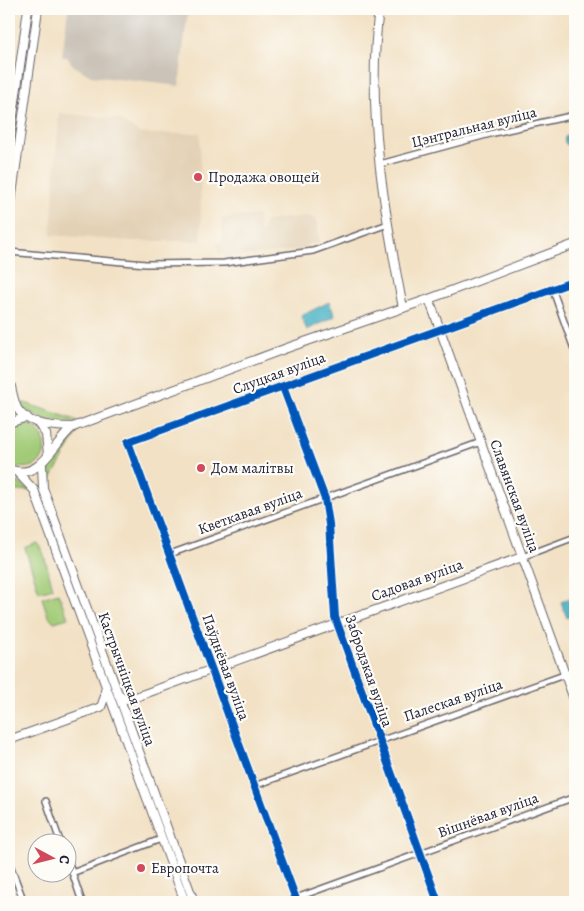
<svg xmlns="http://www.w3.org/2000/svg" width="584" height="911" font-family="Alegreya,serif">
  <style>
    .built { fill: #e3d1b5 }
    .industrial { fill: #cbc3b8 }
    .green { fill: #a2cb77; stroke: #627659 }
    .water { fill: #44b0c3; stroke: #33697f }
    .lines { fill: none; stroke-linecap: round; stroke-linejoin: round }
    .street-casing { stroke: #6b656b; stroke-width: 8 }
    .secondary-casing { stroke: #6b656b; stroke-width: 10 }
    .street { stroke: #fff; stroke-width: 5 }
    .secondary { stroke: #fff; stroke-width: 8 }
    .cycleway-casing { stroke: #fdfcf7; stroke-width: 11 }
    .cycleway { stroke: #0057b8; stroke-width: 8 }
    .poi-dot { fill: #d1495b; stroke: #fdfcf7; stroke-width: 2 }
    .labels { text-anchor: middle; stroke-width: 4.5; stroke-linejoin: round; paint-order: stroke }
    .street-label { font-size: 15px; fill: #22223b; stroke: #fdfcf7 }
    .poi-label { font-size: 15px; fill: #22223b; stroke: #fdfcf7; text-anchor: start }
  </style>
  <rect width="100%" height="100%" fill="#fdfcf7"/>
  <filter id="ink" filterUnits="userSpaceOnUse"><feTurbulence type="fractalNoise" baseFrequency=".02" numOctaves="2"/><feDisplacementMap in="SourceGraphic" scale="10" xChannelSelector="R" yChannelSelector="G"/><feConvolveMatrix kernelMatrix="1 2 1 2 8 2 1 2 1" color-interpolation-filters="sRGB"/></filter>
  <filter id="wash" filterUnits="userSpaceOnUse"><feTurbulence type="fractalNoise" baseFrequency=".0096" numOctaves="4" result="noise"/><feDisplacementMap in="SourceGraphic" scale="20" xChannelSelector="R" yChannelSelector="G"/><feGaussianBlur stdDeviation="1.12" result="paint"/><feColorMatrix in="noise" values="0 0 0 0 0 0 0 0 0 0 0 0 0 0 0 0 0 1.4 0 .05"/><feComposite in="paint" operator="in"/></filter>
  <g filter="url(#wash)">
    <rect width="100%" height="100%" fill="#f2e1c4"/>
    <g class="built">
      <polygon points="59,113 119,119 141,134 200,133 201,241 132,241 51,235"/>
      <polygon points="258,215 260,235 265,221 305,216 317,219 319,243 308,244 305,249 262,254 225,258 224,254 218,254 217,243 223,242 221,218"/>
    </g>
    <polygon class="industrial" points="68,9 188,9 179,86 91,76 74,66 67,57 62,57"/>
    <g class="green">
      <polygon points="25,403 76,420 77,423 46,420 22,408 21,404"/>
      <path d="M20,424L32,425L43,437C44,442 45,449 44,454C40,469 20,471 9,463V429Z"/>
      <path d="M78,432L49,482L46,484C48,466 59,436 78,432Z"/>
      <polygon points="9,476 29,490 17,491 9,486"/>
      <polygon points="37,543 43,552 53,588 39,592 25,548"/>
      <polygon points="58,593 68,618 54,622 48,616 42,598"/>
    </g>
    <g class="water">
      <circle cx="570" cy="140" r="5.5"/>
      <polygon points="329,302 335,316 307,330 301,316"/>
      <polygon points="569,599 575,614 567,618 561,602"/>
    </g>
  </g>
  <g filter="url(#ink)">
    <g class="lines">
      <defs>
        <g id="street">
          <polyline points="380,164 494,133 575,115"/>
          <polyline points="9,252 146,264 224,263 313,251 388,224"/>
          <polyline points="552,288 575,352"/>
          <polyline points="283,387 325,499 329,524 335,617 438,902"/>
          <polyline points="170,554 481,442"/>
          <polyline points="522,557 575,537"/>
          <polyline points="254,786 575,671"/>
          <polyline points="46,801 61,844"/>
          <polyline points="68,860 82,902"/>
          <polyline points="9,862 24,902"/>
          <polyline points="72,873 161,839"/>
          <polyline points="296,898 575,797"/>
          <polyline points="297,902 128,442 575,281"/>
        </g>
        <g id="secondary">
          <path d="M379,9C366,108 384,210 403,308"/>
          <polyline points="9,144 28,9"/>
          <polyline points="9,216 38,9"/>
          <polyline points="429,299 575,702"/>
          <path d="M9,377C11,387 13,399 17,408C26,425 56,427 73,427L287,348L429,299L575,244"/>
          <polyline points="37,422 46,434 48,454"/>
          <polyline points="9,423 27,417"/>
          <polyline points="42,465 43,488 194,902"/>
          <path d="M9,469C41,482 52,444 73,427"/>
          <polyline points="18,473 34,490 185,902"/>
          <polyline points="118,694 127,699 133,698 522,557"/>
          <polyline points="9,740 101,707 105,696 105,690"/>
        </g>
      </defs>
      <use href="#street" class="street-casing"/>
      <use href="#secondary" class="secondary-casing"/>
      <use href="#street" class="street"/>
      <use href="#secondary" class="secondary"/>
      <defs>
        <g id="cycleway">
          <polyline points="283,387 325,499 329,524 335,617 438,902"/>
          <polyline points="297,902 128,442 575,281"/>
        </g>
      </defs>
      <use href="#cycleway" class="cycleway-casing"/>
      <use href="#cycleway" class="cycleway"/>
    </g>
  </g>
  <g class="poi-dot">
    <circle cx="198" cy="177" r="5"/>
    <circle cx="201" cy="468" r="5"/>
    <circle cx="141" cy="868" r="5"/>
  </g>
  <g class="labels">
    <g class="street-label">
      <text transform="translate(474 127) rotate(-14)" y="5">Цэнтральная вуліца</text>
      <text transform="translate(279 373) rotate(-20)" y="5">Слуцкая вуліца</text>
      <text transform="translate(515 496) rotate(70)" y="5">Славянская вуліца</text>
      <text transform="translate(250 511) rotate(-20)" y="5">Кветкавая вуліца</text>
      <text transform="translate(417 580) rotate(-20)" y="5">Садовая вуліца</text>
      <text transform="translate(226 667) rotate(70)" y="5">Паўднёвая вуліца</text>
      <text transform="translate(369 671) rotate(71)" y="5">Забродзкая вуліца</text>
      <text transform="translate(127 679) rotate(70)" y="5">Кастрычніцкая вуліца</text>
      <text transform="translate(453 700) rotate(-19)" y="5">Палеская вуліца</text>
      <text transform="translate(488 815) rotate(-20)" y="5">Вішнёвая вуліца</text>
    </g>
    <g class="poi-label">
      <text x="208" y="182">Продажа овощей</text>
      <text x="211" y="473">Дом малітвы</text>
      <text x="151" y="873">Европочта</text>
    </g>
  </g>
  <rect width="584" height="911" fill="none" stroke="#fdfcf7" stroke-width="30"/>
  <g transform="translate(52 858) rotate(97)"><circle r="24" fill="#fdfcf7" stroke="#a5a5ac"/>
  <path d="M0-4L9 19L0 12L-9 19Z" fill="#d1495b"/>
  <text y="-8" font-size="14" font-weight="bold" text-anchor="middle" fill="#22223b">С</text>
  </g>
</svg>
